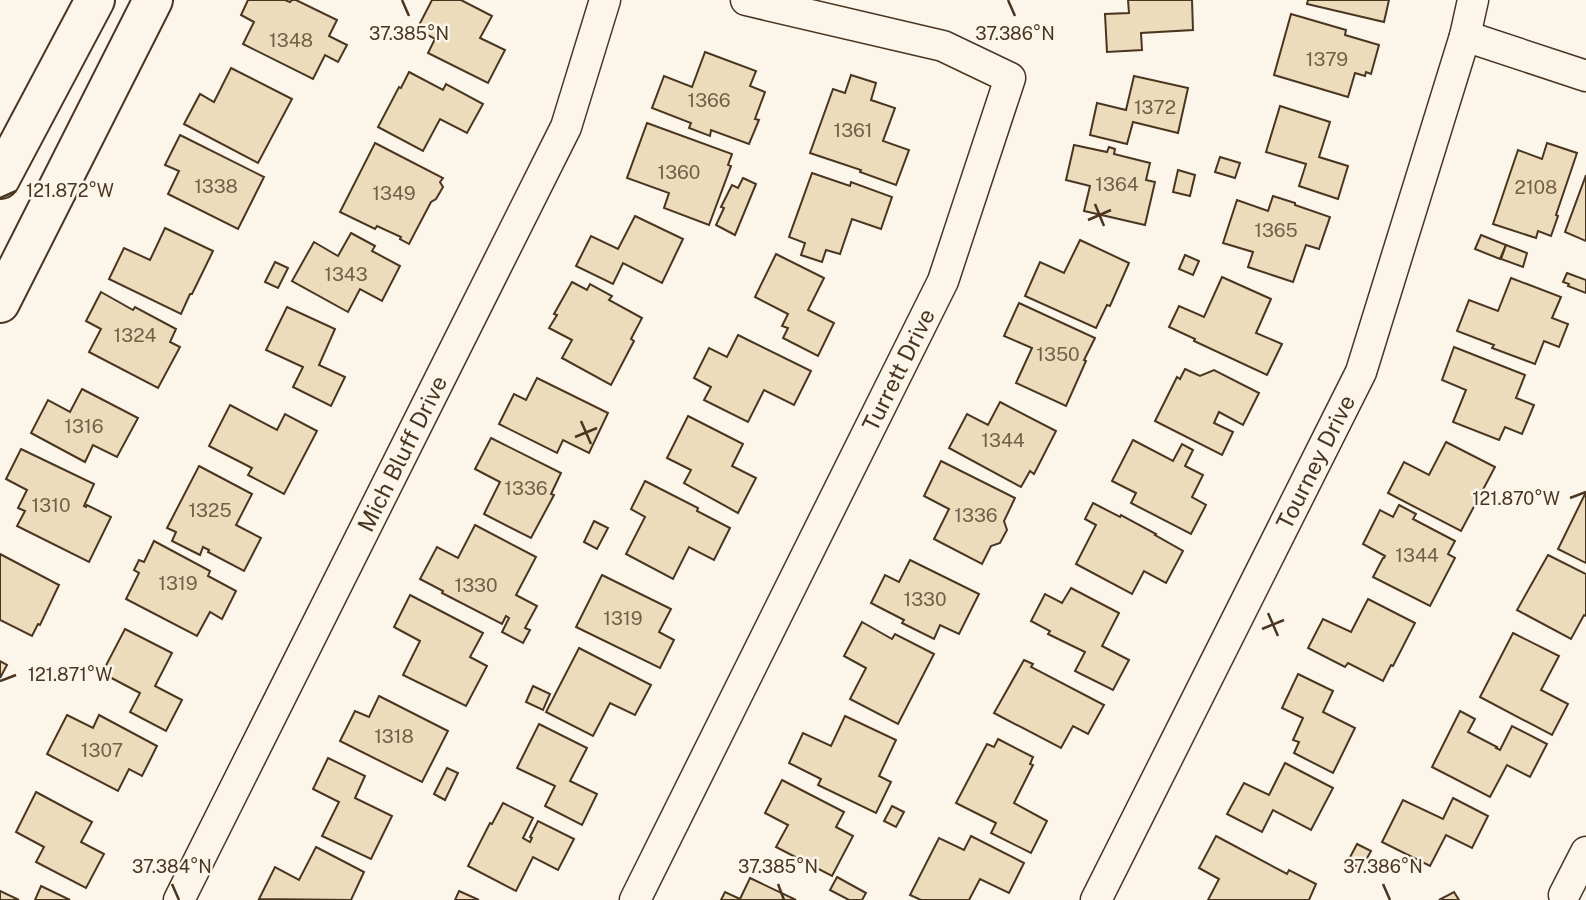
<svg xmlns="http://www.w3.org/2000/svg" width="1586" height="900" font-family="'Public Sans',sans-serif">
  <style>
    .building { fill: #ecdcbc; stroke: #4a3520; stroke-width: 2 }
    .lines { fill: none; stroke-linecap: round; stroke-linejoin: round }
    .street-casing { stroke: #4a3520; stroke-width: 33 }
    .secondary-casing { stroke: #4a3520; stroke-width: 42 }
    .street { stroke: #fbf6e9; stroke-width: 30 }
    .secondary { stroke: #fbf6e9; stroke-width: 38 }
    .ticks { fill: none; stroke: #4a3520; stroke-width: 2.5 }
    .labels { text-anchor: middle; stroke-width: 5; stroke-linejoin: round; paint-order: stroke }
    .number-label { font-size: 19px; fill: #725f47 }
    .street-label { font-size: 23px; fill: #4a3520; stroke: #fbf6e9 }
    .ticks-label { font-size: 18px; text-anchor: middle; fill: #4a3520; stroke: #fbf6e9; stroke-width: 5; stroke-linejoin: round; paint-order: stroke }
  </style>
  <rect width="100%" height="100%" fill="#fbf6e9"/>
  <g class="building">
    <polygon points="248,0 285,0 290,2 292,0 296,0 337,20 329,36 347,45 338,62 325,55 313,79 243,44 254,22 241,15"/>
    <polygon points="432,0 461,0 492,16 480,38 505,50 488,83 428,53 435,39 417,29"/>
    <polygon points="1128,0 1192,0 1193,30 1141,33 1142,50 1107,52 1105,14 1129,13"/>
    <polygon points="1308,0 1389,0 1384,22 1307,4"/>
    <polygon points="1291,14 1346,30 1345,35 1379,45 1371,74 1366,72 1365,76 1355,73 1348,97 1274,75"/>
    <polygon points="705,52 756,71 750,86 765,92 755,119 759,120 749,144 711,130 710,136 689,128 691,123 652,108 664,76 692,87"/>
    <polygon points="231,68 292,99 258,163 184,124 200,94 214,102"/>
    <polygon points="409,72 443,90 446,84 483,104 467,133 440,119 423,151 378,127 399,87 401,88"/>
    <polygon points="851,75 876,83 871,100 895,108 883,141 909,150 896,185 860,172 861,170 810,153 833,89 845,93"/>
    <polygon points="1134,76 1188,88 1178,133 1133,122 1127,144 1090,135 1097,103 1126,110"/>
    <polygon points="1280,106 1330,122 1319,157 1348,166 1338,199 1299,186 1306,164 1266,152"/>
    <polygon points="647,123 732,154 728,165 731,166 709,225 664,208 669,193 627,178"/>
    <polygon points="180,135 264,177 238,229 168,194 179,171 165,165"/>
    <polygon points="375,143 443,178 440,182 443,187 436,199 431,202 409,244 400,239 401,237 377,226 375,229 340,212"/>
    <polygon points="1547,143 1577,153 1556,215 1558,216 1551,236 1538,231 1536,238 1493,224 1518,150 1542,159"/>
    <polygon points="1074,145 1107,152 1109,147 1115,149 1114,154 1150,163 1146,180 1155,182 1145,225 1084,211 1090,186 1066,180"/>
    <polygon points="1220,157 1240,163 1235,178 1215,172"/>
    <polygon points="1178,170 1195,175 1190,196 1173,192"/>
    <polygon points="812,173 850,186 851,182 892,197 881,229 852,219 840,254 826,250 822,262 801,255 805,243 789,237"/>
    <polygon points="1586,175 1586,241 1565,232"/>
    <polygon points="743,178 756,184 735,235 716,225 724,208 721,207 732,185 738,188"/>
    <polygon points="1273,196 1295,203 1295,205 1330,217 1319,249 1306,245 1293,282 1248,267 1253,252 1223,243 1237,200 1268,211"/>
    <polygon points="635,216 683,239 662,283 623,263 613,284 576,266 591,236 618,249"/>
    <polygon points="165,228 213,251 192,294 190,294 181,314 109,279 124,248 150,260"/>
    <polygon points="351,233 375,246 372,251 400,266 382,301 360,289 348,312 292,281 314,242 338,256"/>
    <polygon points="1481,235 1506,245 1500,259 1475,249"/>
    <polygon points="1080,240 1129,263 1110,306 1107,305 1096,328 1025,296 1040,262 1064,273"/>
    <polygon points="1506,245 1527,253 1523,267 1501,259"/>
    <polygon points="776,254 824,278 808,310 834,323 818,356 783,338 788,328 782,326 788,314 755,297"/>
    <polygon points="1185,255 1199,261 1193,275 1179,269"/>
    <polygon points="275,262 288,268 278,288 265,282"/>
    <polygon points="1567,273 1586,280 1586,293 1568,286 1569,284 1563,282"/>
    <polygon points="1222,277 1271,299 1256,333 1282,344 1267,375 1194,341 1195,339 1169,327 1179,306 1204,317"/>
    <polygon points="1511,278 1561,297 1552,318 1568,324 1559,347 1544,341 1535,364 1492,348 1494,345 1457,331 1469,300 1498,311"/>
    <polygon points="572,282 587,290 590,284 612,296 609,300 642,318 631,339 634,341 611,385 562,358 572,340 549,328 557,315 554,314"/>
    <polygon points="101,292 133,310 135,307 176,329 170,342 180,347 158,388 89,352 101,329 86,321"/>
    <polygon points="1019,303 1095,338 1084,360 1086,361 1066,406 1016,383 1032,348 1004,336"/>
    <polygon points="287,307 335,329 319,365 345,377 331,406 293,387 303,367 266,350"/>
    <polygon points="738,335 811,371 794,405 764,390 748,422 704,400 711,387 694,378 709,348 727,357"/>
    <polygon points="1454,347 1525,375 1516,398 1534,405 1522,434 1505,427 1499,440 1453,422 1466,390 1442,380"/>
    <polygon points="1185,369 1200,376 1214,370 1259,393 1243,425 1219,412 1214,423 1233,432 1222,455 1155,421 1177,377 1180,379"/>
    <polygon points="537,378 608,413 589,453 563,440 557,453 499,424 514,394 526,400"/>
    <polygon points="82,389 138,418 117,457 93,445 85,462 31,433 48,400 70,412"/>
    <polygon points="1000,402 1056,431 1034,474 1030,471 1021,487 949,448 967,414 988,425"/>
    <polygon points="230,405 277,430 285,414 317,431 284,494 248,475 252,468 209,446"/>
    <polygon points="688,416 743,444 732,466 756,478 738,513 684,483 691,470 667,458"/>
    <polygon points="491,438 561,473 551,494 554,495 531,538 484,514 500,482 475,469"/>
    <polygon points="1133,440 1173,461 1182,444 1193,450 1185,466 1203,475 1192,497 1206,505 1191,534 1131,503 1136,493 1112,481"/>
    <polygon points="1446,442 1495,467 1461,531 1388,493 1404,462 1429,475"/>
    <polygon points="21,449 94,484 84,506 86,507 87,505 111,517 89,562 17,526 25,511 18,508 27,490 6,479"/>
    <polygon points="941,461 1015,498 1004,521 1007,530 1000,543 991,546 982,564 934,539 949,509 924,496"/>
    <polygon points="199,466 252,494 236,525 261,538 244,571 208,552 209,550 203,547 200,555 172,541 176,532 167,528"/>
    <polygon points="645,481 698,508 697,511 730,528 714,560 689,547 673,579 626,554 645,517 631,509"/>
    <polygon points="1586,492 1586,563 1558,549"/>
    <polygon points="1093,503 1120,517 1121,515 1156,534 1155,535 1183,551 1166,583 1144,571 1132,594 1076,564 1096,525 1085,519"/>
    <polygon points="1399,505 1416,514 1413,519 1455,541 1448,554 1455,558 1430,606 1373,577 1383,558 1384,558 1385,556 1363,544 1380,510 1393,517"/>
    <polygon points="594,521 608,528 597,549 584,542"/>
    <polygon points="475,525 536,557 516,595 537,606 525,628 530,630 523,643 502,632 509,618 506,616 502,624 442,593 443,591 420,579 437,547 458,558"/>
    <polygon points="154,541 210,571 208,576 236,591 222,619 210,612 197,636 126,599 139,573 134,570 139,560 144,562"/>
    <polygon points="0,554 59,585 40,625 38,624 32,636 0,620"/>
    <polygon points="1548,555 1586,574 1586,616 1584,615 1571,639 1517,610"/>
    <polygon points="910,560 979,594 959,634 940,625 934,639 902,623 904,620 871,603 885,575 899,582"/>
    <polygon points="602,575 671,609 659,632 674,640 660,668 576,627"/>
    <polygon points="1071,588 1119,613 1102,646 1129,660 1113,690 1075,671 1085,652 1048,634 1050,631 1031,621 1045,594 1062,603"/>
    <polygon points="410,595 483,633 470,657 487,666 466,706 403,675 420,641 394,627"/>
    <polygon points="1368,599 1415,623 1393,666 1391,665 1383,681 1348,663 1345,667 1308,648 1323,619 1351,632"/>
    <polygon points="862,622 892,639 895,634 934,654 898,724 850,699 866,668 844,656"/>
    <polygon points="125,629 172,653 155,686 182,700 166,731 130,712 140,693 102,673"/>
    <polygon points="1513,633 1559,656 1541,690 1568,704 1552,735 1480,697"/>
    <polygon points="579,648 651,685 635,715 610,703 593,736 546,712"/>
    <polygon points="1024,660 1033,664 1031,667 1104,705 1088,734 1073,726 1061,748 994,713"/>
    <polygon points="0,661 7,665 0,678"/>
    <polygon points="1298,674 1333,691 1323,712 1355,728 1333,773 1294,753 1299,742 1293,740 1303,718 1282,708"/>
    <polygon points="533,686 550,694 543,710 526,702"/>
    <polygon points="379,696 448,731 422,782 340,741 355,711 369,717"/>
    <polygon points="1460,711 1475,719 1468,732 1497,747 1496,748 1500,750 1512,726 1547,744 1530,777 1507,765 1490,797 1432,767"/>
    <polygon points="67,715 93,728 99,715 157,746 142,776 129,769 118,791 47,754"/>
    <polygon points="845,716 896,740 879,776 891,782 876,813 818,785 821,779 789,763 803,733 831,746"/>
    <polygon points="539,724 587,748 570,781 597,794 582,825 545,806 555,786 517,768"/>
    <polygon points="998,739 1033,757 1030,764 1033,765 1014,803 1047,821 1031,853 991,833 996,823 956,803 987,744 994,747"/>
    <polygon points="328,758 365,776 355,798 392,816 371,859 322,836 339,802 313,789"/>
    <polygon points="1285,763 1333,788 1311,830 1273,810 1262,832 1227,814 1244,783 1269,795"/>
    <polygon points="447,768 458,773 445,800 434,794"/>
    <polygon points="782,780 844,812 836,827 853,836 832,876 776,847 788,825 765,813"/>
    <polygon points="36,792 92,822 81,842 104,854 86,888 36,862 44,847 16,832"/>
    <polygon points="1453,798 1488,816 1472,848 1446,835 1430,866 1382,842 1403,800 1443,819"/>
    <polygon points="503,803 533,818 523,838 530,842 532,838 530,837 538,821 574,839 558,870 533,857 516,891 468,866 490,823 492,824"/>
    <polygon points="892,806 904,812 896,827 884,821"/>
    <polygon points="971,836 1024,863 1009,893 980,879 969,900 921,900 910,895 939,838 964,850"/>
    <polygon points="1216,836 1287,874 1289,870 1316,884 1309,900 1208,900 1219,879 1199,868"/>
    <polygon points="1357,844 1371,851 1361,869 1348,861"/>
    <polygon points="316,847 364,872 351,900 259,899 275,867 299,880"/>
    <polygon points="837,877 866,893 862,900 849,900 830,890"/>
    <polygon points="750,878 796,900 721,900 725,892 740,899"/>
    <polygon points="41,886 70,900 35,900"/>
    <polygon points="0,891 19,900 0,900"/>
    <polygon points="459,891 479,900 455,900"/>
    <polygon points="1454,892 1459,900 1439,900"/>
  </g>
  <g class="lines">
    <defs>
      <g id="street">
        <polyline points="1465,36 1586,76"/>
        <polyline points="1564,895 1586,852"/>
        <path id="s1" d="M179,900L566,127L605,0"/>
        <path id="s2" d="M635,900L943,281L1010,78L943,46L746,0"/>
        <path id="s3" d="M1096,900L1361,372L1465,36L1473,0"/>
      </g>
      <g id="secondary">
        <polyline points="0,179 95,0"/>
        <polyline points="0,303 153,0"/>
      </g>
    </defs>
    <use href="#street" class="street-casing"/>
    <use href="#secondary" class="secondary-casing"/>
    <use href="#street" class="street"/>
    <use href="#secondary" class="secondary"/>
  </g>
  <path class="ticks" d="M402,0L409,16M1008,0L1015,16M0,198L16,191M1095,204L1104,226M1088,220L1111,210M581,421L591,444M575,437L597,428M1570,498L1586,492M1268,613L1278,636M1262,629L1284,620M0,681L16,675M172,884L179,900M778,884L784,900M1383,884L1390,900"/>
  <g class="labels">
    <g class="number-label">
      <text x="291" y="47">1348</text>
      <text x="1327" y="66">1379</text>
      <text x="709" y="107">1366</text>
      <text x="1155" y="114">1372</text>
      <text x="853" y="137">1361</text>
      <text x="679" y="179">1360</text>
      <text x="1117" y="191">1364</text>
      <text x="216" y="193">1338</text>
      <text x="1536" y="194">2108</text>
      <text x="394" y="200">1349</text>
      <text x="1276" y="237">1365</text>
      <text x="346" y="281">1343</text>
      <text x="135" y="342">1324</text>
      <text x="1058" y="361">1350</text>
      <text x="84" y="433">1316</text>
      <text x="1003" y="447">1344</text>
      <text x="526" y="495">1336</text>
      <text x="51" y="512">1310</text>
      <text x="210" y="517">1325</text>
      <text x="976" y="522">1336</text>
      <text x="1417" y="562">1344</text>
      <text x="178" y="590">1319</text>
      <text x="476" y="592">1330</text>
      <text x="925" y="606">1330</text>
      <text x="623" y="625">1319</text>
      <text x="394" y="743">1318</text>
      <text x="102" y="757">1307</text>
    </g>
    <g class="street-label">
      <text dy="8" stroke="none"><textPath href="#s2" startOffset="592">Turrett Drive</textPath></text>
      <text dy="8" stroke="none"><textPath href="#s1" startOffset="499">Mich Bluff Drive</textPath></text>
      <text dy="8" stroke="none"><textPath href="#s3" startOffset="490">Tourney Drive</textPath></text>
    </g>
  </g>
  <g class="ticks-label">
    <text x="409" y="40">37.385°N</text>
    <text x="1015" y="40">37.386°N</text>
    <text x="70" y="197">121.872°W</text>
    <text x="1516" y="505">121.870°W</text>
    <text x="70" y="681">121.871°W</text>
    <text x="172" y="873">37.384°N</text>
    <text x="778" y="873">37.385°N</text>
    <text x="1383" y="873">37.386°N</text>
  </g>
</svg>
